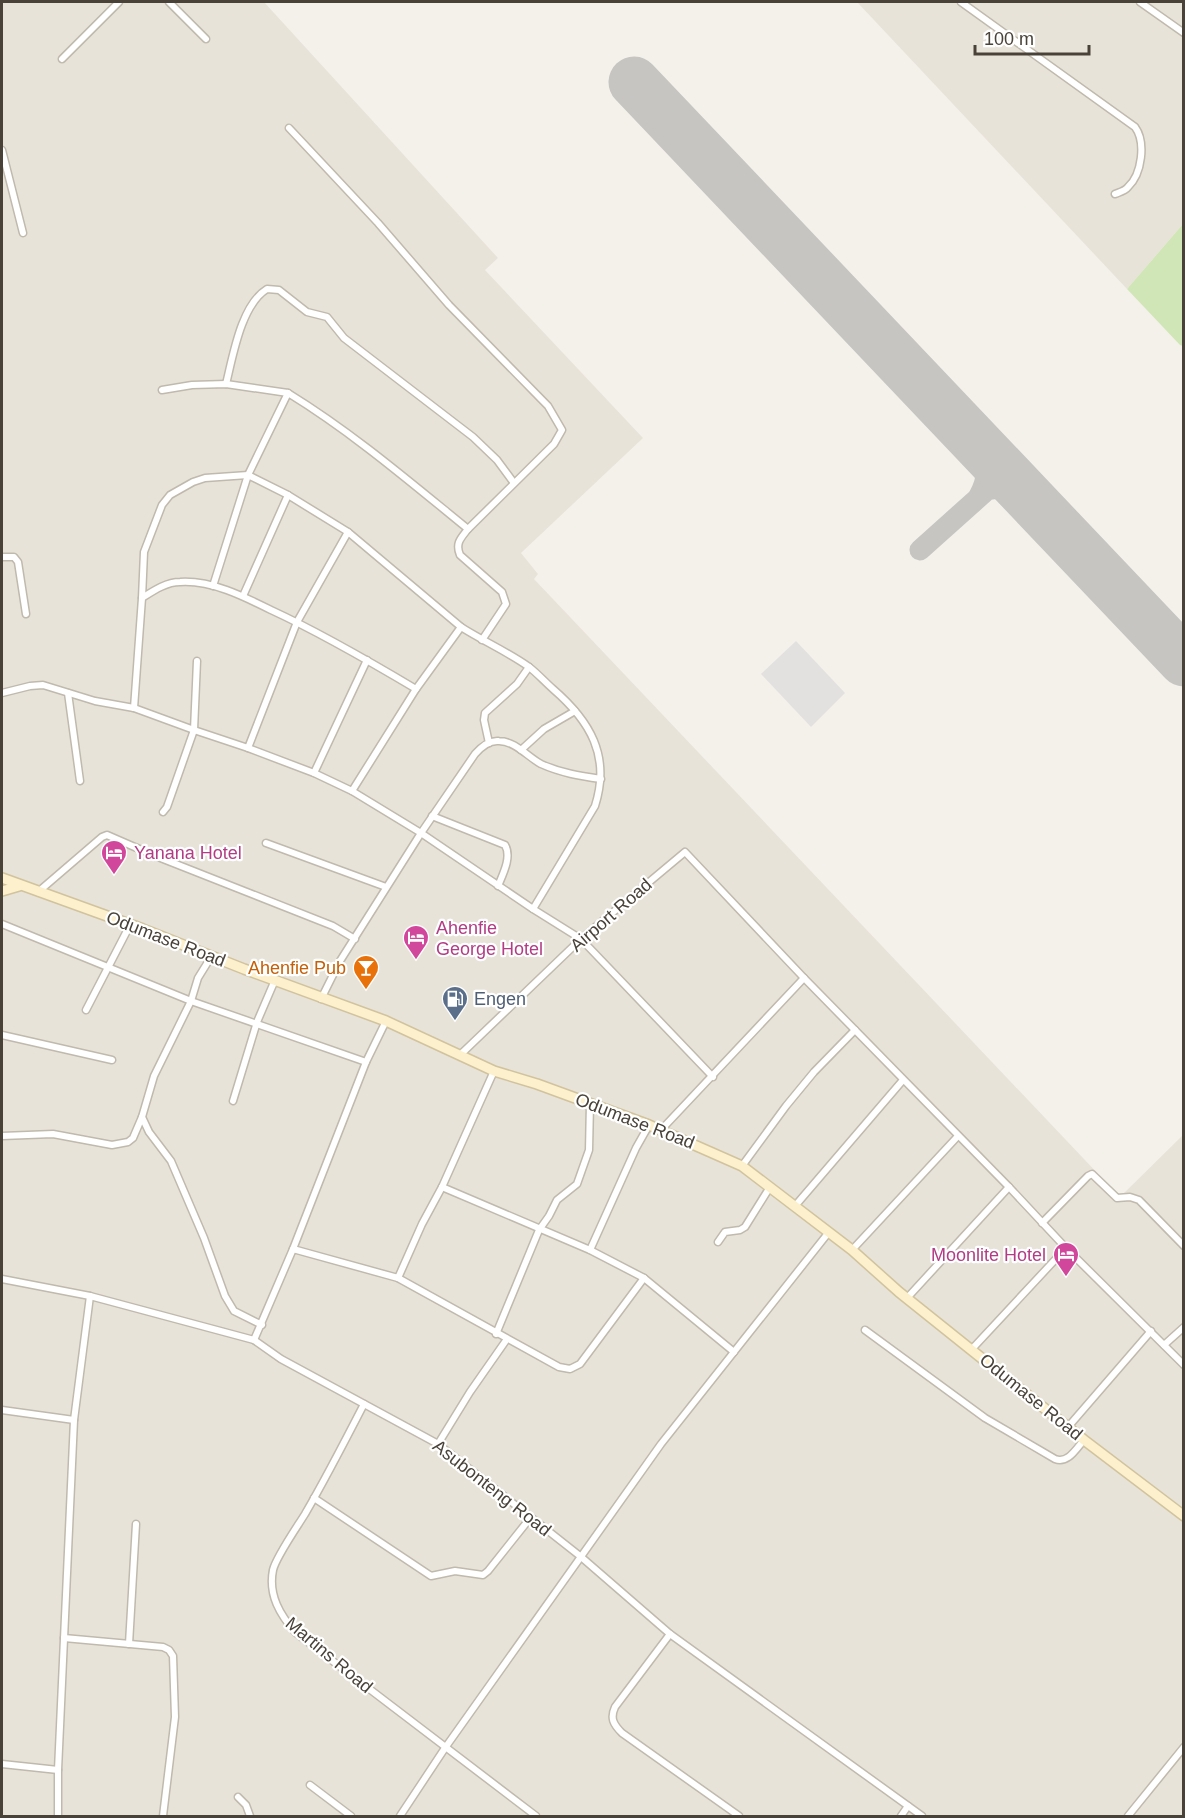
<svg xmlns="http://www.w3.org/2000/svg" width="1185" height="1818" font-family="Arial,sans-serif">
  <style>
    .residential { fill: #e8e3d9 }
    .green { fill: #d1e6b6 }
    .parking { fill: #e3e1df }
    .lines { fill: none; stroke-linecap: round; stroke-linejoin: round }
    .taxiway { stroke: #c6c5c2; stroke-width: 21 }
    .runway { stroke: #c6c5c2; stroke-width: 51 }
    .street-casing { stroke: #c0b9ad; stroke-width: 9 }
    .secondary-casing { stroke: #d1c39d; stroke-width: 12 }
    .street { stroke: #fff; stroke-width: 6 }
    .secondary { stroke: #fcf0cd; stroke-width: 9 }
    .labels { text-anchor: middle; stroke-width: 4.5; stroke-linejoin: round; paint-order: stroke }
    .hotel-label { font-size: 18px; fill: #b23c85; stroke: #fff; text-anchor: start }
    .street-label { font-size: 18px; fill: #484239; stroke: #fff }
    .food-label { font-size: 18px; fill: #c56008; stroke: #fff; text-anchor: end }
    .service-label { font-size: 18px; fill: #4e5e75; stroke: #fff; text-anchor: start }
  </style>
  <rect width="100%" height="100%" fill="#f4f1eb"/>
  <g class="residential">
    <polygon points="2,2 264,2 498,258 485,270 643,438 521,553 538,574 534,579 1120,1197 1183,1135 1183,1816 2,1816"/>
    <polygon points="857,2 1183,2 1183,224 1127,289"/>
  </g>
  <polygon class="green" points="1183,224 1183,346 1180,345 1127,289"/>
  <polygon class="parking" points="796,641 845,693 811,727 761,674"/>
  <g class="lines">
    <g class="taxiway">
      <path d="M979,496C989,478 988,465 981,447"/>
      <path d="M920,550L987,490C1001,486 1013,490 1026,495"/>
    </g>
    <polyline class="runway" points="634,82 1184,661"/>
    <defs>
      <g id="street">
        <polyline points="169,2 206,39"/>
        <path d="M961,2L1135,127C1146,142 1142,174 1128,187C1125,191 1120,192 1115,194"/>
        <polyline points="1140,2 1184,33"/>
        <polyline points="62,59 119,2"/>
        <polyline points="289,128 378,223 449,305 548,406 562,430 554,444 468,529"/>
        <polyline points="2,150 23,233"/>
        <path d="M226,384C233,356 241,305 267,289L279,290L307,312L327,317L344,338L473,437L497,460L514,483"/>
        <polyline points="162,390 192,385 226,384 288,393"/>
        <polyline points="2,557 14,557 18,562 26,614"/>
        <path d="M213,586L248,475L288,393C353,433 409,481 468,529C461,538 455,543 460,555L502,592L506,604L482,640"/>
        <polyline points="243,596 288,495"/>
        <polyline points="142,598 144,552 162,505 170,495 193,482 205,478 248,475 288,495 348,532 461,627"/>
        <polyline points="2,693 30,686 43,685 95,701 134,708 194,730 248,748 314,773 352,791 421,833 340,961 321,999"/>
        <polyline points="68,693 80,781"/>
        <path d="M134,708L142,598C153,591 166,582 180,582C211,580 243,596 271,610C321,633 369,661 416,689"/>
        <polyline points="489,743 484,720 485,713 517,684 529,667"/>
        <polyline points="248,748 297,622 348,532"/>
        <polyline points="521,750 544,729 575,711"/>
        <polyline points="314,773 367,660"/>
        <path d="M601,779C580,776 561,773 541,764C528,757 515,741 499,741C490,740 481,747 475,754L421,833L533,909L581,939L713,1077"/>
        <path d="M352,791L416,689L461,627C483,641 508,652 529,667C537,673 545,682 553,689C590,721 611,756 595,806L533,909"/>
        <polyline points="163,812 167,807 194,730 197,661"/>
        <path d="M432,816L505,845C512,857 503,874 498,886"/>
        <polyline points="266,843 386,887"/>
        <polyline points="38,892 102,837 107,835 153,855 333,926 355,939"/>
        <polyline points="2,924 191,1001 366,1062"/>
        <polyline points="211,957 198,978 191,1001 154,1076 142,1117 149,1132 171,1161 204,1238 225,1296 234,1311 262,1325"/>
        <polyline points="86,1010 130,925"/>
        <polyline points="2,1035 112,1060"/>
        <polyline points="460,1055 581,939 685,852 804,978 1009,1187 1066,1248 1184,1365"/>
        <polyline points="233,1101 257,1022 275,980"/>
        <polyline points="661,1130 804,978"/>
        <polyline points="2,1136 53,1134 112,1145 128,1142 133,1138 142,1117"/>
        <polyline points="742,1166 786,1106 814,1072 855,1030"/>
        <polyline points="442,1187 590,1250 644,1278 734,1352"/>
        <polyline points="795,1206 903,1080"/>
        <polyline points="1042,1223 1088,1176 1092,1174 1117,1198 1130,1197 1139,1200 1184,1246"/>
        <polyline points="718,1242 725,1232 740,1230 745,1227 770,1187"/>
        <polyline points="293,1249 366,1062 386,1021"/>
        <polyline points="590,1250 636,1148 649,1125"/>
        <polyline points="852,1250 958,1136"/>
        <polyline points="398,1278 559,1367 570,1369 580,1364 644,1278"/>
        <polyline points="2,1279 90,1296 254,1340 281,1359 438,1444 580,1556 670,1634 922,1816"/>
        <polyline points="908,1297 1009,1187"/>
        <path d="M865,1330L985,1418L1055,1459C1068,1464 1076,1449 1084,1440"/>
        <polyline points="496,1334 539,1230 549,1216 557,1200 577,1184 589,1150 590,1103"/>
        <polyline points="254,1340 293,1249 398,1278 422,1224 442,1187 494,1071"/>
        <polyline points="1164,1345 1184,1327"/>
        <polyline points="972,1349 1066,1248"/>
        <path d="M364,1404C345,1441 326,1478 305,1514C297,1527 276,1557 273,1570C268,1595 280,1615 296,1633L536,1816"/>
        <polyline points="2,1410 74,1420"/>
        <polyline points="1068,1427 1151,1331"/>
        <polyline points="438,1444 470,1392 507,1339"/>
        <polyline points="314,1498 431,1576 455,1571 483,1575 488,1571 531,1517"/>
        <path d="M670,1634L615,1707C610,1718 613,1724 622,1733L739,1816"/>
        <polyline points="64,1638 163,1647 169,1650 173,1656 175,1717 163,1816"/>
        <polyline points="129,1644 136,1524"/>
        <polyline points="2,1764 58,1770"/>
        <polyline points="310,1785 351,1816"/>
        <polyline points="238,1797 246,1805 250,1816"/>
        <polyline points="58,1816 58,1770 74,1420 90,1296"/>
        <polyline points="400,1816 445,1748 661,1444 829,1232"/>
        <polyline points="901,1816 908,1806"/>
        <polyline points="1128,1816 1184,1747"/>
      </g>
      <g id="secondary">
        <polyline points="2,878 143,929 244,969 386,1021 494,1071 537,1084 649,1125 742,1166 852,1250 899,1292 1084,1440 1184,1516"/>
        <polyline points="2,891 19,886"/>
      </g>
    </defs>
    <use href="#street" class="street-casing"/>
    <use href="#secondary" class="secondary-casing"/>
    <use href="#street" class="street"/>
    <use href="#secondary" class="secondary"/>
  </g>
  <defs>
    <symbol id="hotel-pin" viewBox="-11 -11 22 30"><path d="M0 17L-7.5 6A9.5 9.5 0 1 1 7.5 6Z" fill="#d1479c" stroke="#fff"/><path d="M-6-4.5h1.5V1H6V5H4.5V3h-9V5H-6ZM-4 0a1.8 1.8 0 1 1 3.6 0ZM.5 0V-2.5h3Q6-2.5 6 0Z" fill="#fff"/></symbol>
    <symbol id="bar-pin" viewBox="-11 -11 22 30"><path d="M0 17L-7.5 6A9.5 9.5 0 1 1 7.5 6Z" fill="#e8710a" stroke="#fff"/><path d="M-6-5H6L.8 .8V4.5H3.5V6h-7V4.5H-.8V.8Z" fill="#fff"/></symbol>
    <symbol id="fuel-pin" viewBox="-11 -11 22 30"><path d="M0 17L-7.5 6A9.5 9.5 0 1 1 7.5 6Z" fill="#5c6f8a" stroke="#fff"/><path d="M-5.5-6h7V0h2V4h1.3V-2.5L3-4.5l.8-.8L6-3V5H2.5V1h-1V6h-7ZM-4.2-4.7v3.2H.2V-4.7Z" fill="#fff"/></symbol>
  </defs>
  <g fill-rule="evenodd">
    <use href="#hotel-pin" x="99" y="838" width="30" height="40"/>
    <use href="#hotel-pin" x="401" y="923" width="30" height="40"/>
    <use href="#bar-pin" x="351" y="953" width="30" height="40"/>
    <use href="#fuel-pin" x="440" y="984" width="30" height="40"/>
    <use href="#hotel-pin" x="1051" y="1240" width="30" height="40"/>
  </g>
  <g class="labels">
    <g class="hotel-label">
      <text x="134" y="859">Yanana Hotel</text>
      <text x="436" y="934">Ahenfie<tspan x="436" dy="21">George Hotel</tspan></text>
      <text x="1046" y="1261" text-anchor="end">Moonlite Hotel</text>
    </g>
    <g class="street-label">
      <text transform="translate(611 915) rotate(-41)" y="6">Airport Road</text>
      <text transform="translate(166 939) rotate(21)" y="6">Odumase Road</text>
      <text transform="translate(635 1121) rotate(21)" y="6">Odumase Road</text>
      <text transform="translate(1031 1397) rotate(39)" y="6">Odumase Road</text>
      <text transform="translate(492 1488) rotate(38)" y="6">Asubonteng Road</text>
      <text transform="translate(329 1655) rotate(40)" y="6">Martins Road</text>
    </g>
    <g class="food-label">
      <text x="346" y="974">Ahenfie Pub</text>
    </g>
    <g class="service-label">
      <text x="474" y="1005">Engen</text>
    </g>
  </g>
  <rect width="1185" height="1818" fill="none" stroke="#484239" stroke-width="6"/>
  <path d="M975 45v9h114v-9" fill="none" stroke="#484239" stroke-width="3"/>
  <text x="984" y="45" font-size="18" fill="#484239" stroke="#ffffff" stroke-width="4.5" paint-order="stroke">100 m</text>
</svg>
